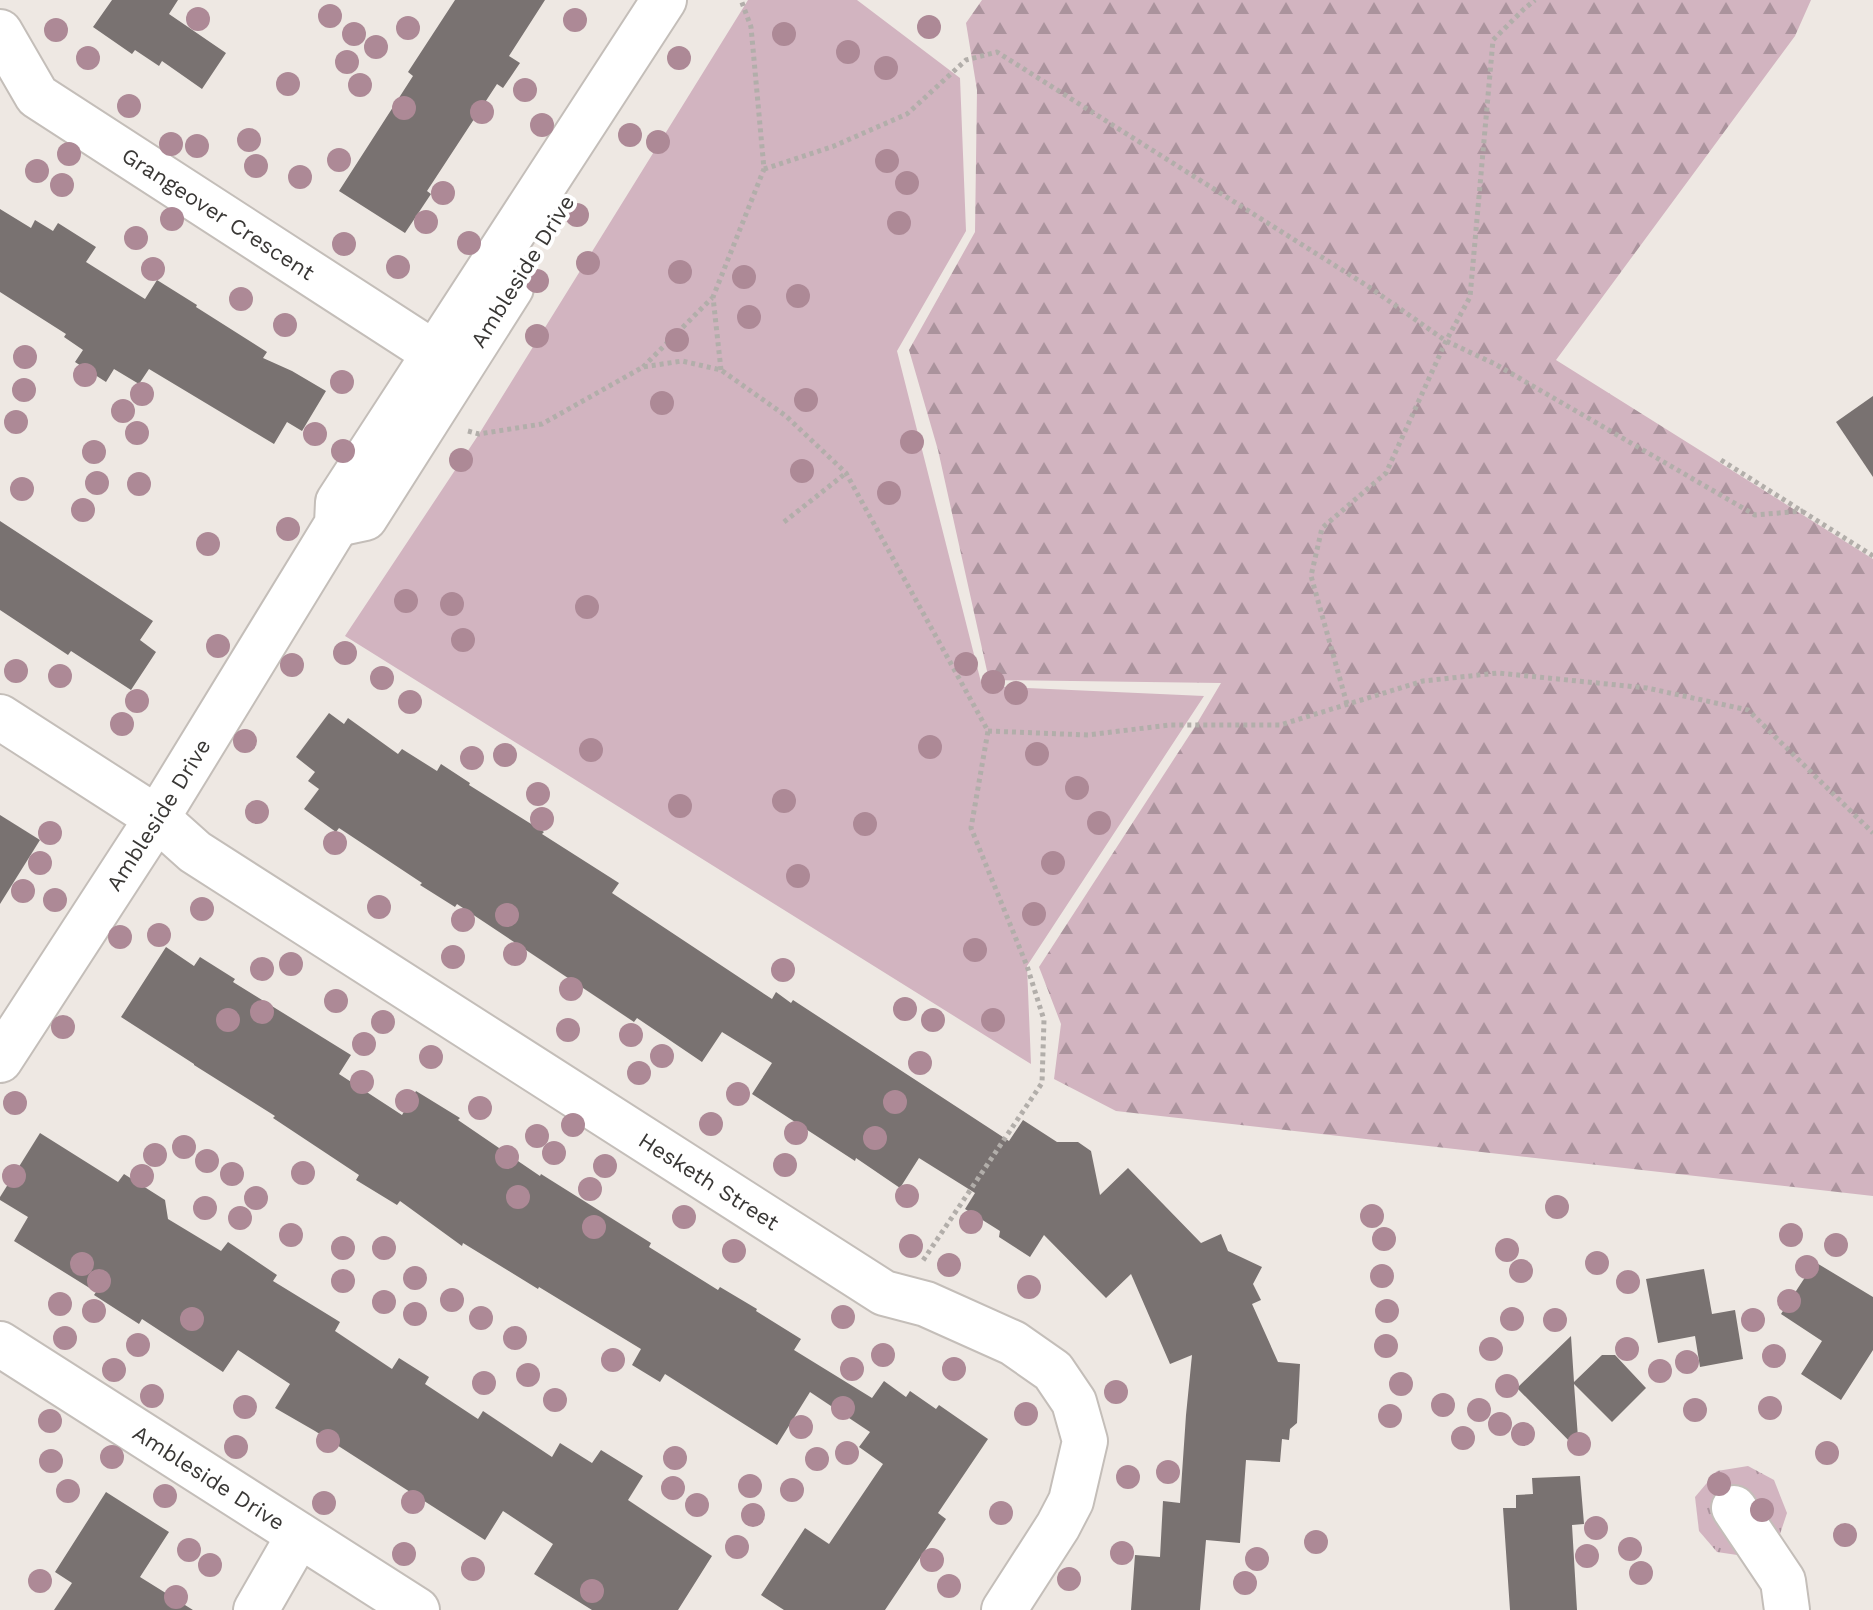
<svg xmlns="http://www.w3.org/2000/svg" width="1873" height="1610" font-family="'Work Sans',sans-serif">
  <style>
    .grass { fill: url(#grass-tufts) }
    .forest { fill: url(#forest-firs) }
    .park { fill: #d2b4c0 }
    .building { fill: #797271 }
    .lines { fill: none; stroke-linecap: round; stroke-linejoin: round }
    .minor-casing { stroke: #c4beb9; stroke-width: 48 }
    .path { stroke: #b2aeaa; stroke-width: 5; stroke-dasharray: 4 4; stroke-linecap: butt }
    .minor { stroke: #fff; stroke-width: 44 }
    .tree { fill: #ad8996 }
    .labels { text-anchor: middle; stroke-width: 8; stroke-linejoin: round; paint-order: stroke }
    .street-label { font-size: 22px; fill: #393735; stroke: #fff }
  </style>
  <defs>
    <pattern id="grass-tufts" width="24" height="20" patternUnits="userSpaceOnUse" patternTransform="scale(2)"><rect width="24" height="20" fill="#d2b4c0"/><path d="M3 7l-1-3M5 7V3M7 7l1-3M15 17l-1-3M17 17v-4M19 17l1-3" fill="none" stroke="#ab939d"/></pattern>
    <pattern id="forest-firs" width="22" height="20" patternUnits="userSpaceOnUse" patternTransform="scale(2)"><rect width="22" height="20" fill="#d2b4c0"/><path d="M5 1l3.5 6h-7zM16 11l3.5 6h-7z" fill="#ab939d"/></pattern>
  </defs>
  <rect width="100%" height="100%" fill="#eee8e3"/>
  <polygon class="grass" points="1748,1466 1774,1480 1787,1513 1777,1543 1744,1556 1717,1552 1699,1531 1695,1497 1717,1471"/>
  <polygon class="forest" points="982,0 1811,0 1795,36 1556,360 1873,559 1873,1196 1116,1111 1054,1079 1061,1024 1039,967 1196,725 1221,683 989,680 938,450 909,350 975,232 977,90 966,23"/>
  <polygon class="park" points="748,0 857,0 960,78 966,231 897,351 982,686 1204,696 1027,966 1031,1064 345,636 479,434"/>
  <g class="building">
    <polygon points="112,0 178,0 169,14 226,53 202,89 162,61 159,66 135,50 132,54 93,27"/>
    <polygon points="455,0 545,0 509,56 520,63 503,88 497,84 427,191 431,194 405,233 339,191 413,76 408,72"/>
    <polygon points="0,209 31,228 35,220 53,231 58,223 96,247 86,262 145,299 157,280 197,305 196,307 267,352 263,358 292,371 326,391 302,431 287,422 274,444 149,369 139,384 114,369 106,382 75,362 83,350 64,337 66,334 0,292"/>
    <polygon points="1873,396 1873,477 1836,422"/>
    <polygon points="0,521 153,621 140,640 156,652 131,690 71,651 68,655 0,610"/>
    <polygon points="329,713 344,724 348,718 398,754 402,749 437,771 441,764 470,783 469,785 544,832 542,834 619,883 612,893 772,999 776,992 791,1003 793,1000 1009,1141 1023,1120 1057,1142 1078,1142 1091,1151 1100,1195 1128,1168 1201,1243 1221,1234 1228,1251 1262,1267 1253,1284 1261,1300 1252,1304 1278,1362 1300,1364 1297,1423 1290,1429 1289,1440 1282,1439 1280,1462 1246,1460 1240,1543 1206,1540 1200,1610 1131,1610 1135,1555 1160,1557 1163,1501 1180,1503 1186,1415 1192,1355 1170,1364 1131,1274 1106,1298 1044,1235 1030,1257 999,1237 1000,1231 965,1209 975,1193 919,1158 900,1188 856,1158 855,1161 752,1094 772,1063 722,1032 702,1062 637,1018 634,1022 457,904 455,907 420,885 422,883 339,828 336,832 304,809 319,789 308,781 315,772 296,757"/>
    <polygon points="0,815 40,840 0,904"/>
    <polygon points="166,947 194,966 200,957 235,979 233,982 351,1055 339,1074 402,1115 416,1091 460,1118 458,1120 540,1176 541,1174 651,1243 649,1247 718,1290 720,1287 757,1309 756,1311 801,1339 794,1350 872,1398 884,1381 906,1397 910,1391 936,1409 939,1405 988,1439 938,1513 946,1519 885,1610 784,1610 761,1595 805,1528 829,1544 883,1464 859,1447 870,1432 810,1392 777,1445 665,1374 660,1382 632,1365 641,1349 539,1287 538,1289 463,1243 462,1246 400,1201 397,1205 356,1180 359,1175 273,1118 275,1116 194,1065 194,1064 121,1017"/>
    <polygon points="40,1133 118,1182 124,1174 165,1200 168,1219 221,1251 228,1242 277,1275 273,1281 340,1322 335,1331 392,1369 399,1358 429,1377 425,1384 478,1419 483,1411 552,1457 560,1443 592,1463 601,1450 643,1476 628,1500 712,1556 678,1610 592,1610 534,1574 553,1544 503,1511 485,1540 315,1431 275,1408 290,1384 238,1350 223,1372 142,1319 139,1324 94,1295 96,1292 14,1241 28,1217 0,1200 0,1197"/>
    <polygon points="1815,1262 1873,1297 1873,1350 1841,1400 1801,1374 1822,1341 1781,1314"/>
    <polygon points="1704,1269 1712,1314 1735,1310 1743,1359 1700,1367 1695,1336 1658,1343 1646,1279"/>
    <polygon points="1571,1336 1574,1382 1602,1355 1615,1355 1646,1388 1612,1422 1574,1384 1579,1451 1517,1388"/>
    <polygon points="1580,1476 1584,1524 1572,1525 1577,1610 1510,1610 1503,1508 1516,1508 1516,1495 1533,1494 1532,1478"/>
    <polygon points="106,1492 169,1532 140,1577 193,1610 54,1610 72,1583 55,1572"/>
  </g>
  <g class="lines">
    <defs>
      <g id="minor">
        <path id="s1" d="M0,32L37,96L457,368"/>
        <polyline points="337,524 365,518 511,288"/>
        <path id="s2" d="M0,717L157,818L195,852L884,1293L926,1304L1013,1343L1053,1371L1074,1402L1085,1441L1071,1501L1058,1526L1004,1610"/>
        <path id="s3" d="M0,1060L157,818L337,524L338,502L664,0"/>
        <path id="s4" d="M0,1344L417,1610"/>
        <polyline points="1734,1508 1783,1581 1787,1610"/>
        <polyline points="256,1610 299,1535"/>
      </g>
    </defs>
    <use href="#minor" class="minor-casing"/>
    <g class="path">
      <polyline points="764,169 834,146 907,114 966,60 997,52 1369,287 1446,341 1495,364 1755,515 1803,511"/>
      <polyline points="643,367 712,298"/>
      <polyline points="721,370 713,297 764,169 751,27 741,0"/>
      <polyline points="468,431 479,434 542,424 643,367 682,361 721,370 786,416 846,473 988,731 971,828 1027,966 1044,1020 1042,1083 922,1262"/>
      <polyline points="1721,460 1873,556"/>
      <polyline points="784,522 846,473"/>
      <polyline points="1347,704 1311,576 1322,528 1386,473 1446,341 1470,297 1493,40 1524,9 1535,0"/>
      <polyline points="988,731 1088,735 1169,725 1280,725 1423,681 1498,673 1647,688 1748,710 1873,833"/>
    </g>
    <use href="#minor" class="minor"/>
  </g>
  <g class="tree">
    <circle cx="330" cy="16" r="12"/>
    <circle cx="198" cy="19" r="12"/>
    <circle cx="575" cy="20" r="12"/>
    <circle cx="929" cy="27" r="12"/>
    <circle cx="408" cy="28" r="12"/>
    <circle cx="56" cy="30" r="12"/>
    <circle cx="354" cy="34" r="12"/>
    <circle cx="784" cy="34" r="12"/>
    <circle cx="376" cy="47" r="12"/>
    <circle cx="848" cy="52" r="12"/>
    <circle cx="88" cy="58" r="12"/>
    <circle cx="679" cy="58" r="12"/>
    <circle cx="347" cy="62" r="12"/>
    <circle cx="886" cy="68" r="12"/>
    <circle cx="288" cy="84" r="12"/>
    <circle cx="360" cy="85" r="12"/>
    <circle cx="525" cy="90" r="12"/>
    <circle cx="129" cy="106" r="12"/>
    <circle cx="404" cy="108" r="12"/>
    <circle cx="482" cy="112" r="12"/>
    <circle cx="542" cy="125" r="12"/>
    <circle cx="630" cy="135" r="12"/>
    <circle cx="249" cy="140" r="12"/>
    <circle cx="658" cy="142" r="12"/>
    <circle cx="171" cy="144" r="12"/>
    <circle cx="197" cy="146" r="12"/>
    <circle cx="69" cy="154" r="12"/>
    <circle cx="339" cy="160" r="12"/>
    <circle cx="887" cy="161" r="12"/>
    <circle cx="256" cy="166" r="12"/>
    <circle cx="37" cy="171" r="12"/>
    <circle cx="300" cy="177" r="12"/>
    <circle cx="907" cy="183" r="12"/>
    <circle cx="62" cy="185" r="12"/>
    <circle cx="443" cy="193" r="12"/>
    <circle cx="577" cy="215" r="12"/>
    <circle cx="172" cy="219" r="12"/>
    <circle cx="426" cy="222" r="12"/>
    <circle cx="899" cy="223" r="12"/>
    <circle cx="136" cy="238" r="12"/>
    <circle cx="469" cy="243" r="12"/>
    <circle cx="344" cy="244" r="12"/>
    <circle cx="588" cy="263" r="12"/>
    <circle cx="398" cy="267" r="12"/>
    <circle cx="153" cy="269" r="12"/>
    <circle cx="680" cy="272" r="12"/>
    <circle cx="744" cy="277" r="12"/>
    <circle cx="537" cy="281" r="12"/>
    <circle cx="798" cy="296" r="12"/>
    <circle cx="241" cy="299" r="12"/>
    <circle cx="749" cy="317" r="12"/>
    <circle cx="285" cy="325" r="12"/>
    <circle cx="537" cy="336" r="12"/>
    <circle cx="677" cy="340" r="12"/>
    <circle cx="25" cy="357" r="12"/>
    <circle cx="85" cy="375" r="12"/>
    <circle cx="342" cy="382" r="12"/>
    <circle cx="24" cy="390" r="12"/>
    <circle cx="142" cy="394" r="12"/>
    <circle cx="806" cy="400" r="12"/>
    <circle cx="662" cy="403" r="12"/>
    <circle cx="123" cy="411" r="12"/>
    <circle cx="16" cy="422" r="12"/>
    <circle cx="137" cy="433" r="12"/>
    <circle cx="315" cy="434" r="12"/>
    <circle cx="912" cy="442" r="12"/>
    <circle cx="343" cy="451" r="12"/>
    <circle cx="94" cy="452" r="12"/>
    <circle cx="461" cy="460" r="12"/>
    <circle cx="802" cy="471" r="12"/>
    <circle cx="97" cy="483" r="12"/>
    <circle cx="139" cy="484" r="12"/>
    <circle cx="22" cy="489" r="12"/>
    <circle cx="889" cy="493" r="12"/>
    <circle cx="83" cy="510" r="12"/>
    <circle cx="288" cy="529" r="12"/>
    <circle cx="208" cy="544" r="12"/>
    <circle cx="406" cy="601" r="12"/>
    <circle cx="452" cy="604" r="12"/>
    <circle cx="587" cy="607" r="12"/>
    <circle cx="463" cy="640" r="12"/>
    <circle cx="218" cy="646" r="12"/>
    <circle cx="345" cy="653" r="12"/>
    <circle cx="966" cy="664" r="12"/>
    <circle cx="292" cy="665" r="12"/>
    <circle cx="16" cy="671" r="12"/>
    <circle cx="60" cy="676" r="12"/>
    <circle cx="382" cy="678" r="12"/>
    <circle cx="993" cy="682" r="12"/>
    <circle cx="1016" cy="693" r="12"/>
    <circle cx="137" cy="701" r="12"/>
    <circle cx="410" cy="702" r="12"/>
    <circle cx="122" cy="724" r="12"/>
    <circle cx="245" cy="741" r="12"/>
    <circle cx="930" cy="747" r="12"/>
    <circle cx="591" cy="750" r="12"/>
    <circle cx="1037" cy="754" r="12"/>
    <circle cx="505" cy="755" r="12"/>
    <circle cx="472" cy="758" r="12"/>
    <circle cx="1077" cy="788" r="12"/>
    <circle cx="538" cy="794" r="12"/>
    <circle cx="784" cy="801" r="12"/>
    <circle cx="680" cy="806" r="12"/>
    <circle cx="257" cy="812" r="12"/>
    <circle cx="542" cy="819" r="12"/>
    <circle cx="1099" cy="823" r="12"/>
    <circle cx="865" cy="824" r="12"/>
    <circle cx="50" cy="833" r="12"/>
    <circle cx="335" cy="843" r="12"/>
    <circle cx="40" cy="863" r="12"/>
    <circle cx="1053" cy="863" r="12"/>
    <circle cx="798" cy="876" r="12"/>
    <circle cx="23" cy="891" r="12"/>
    <circle cx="55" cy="900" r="12"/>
    <circle cx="379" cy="907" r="12"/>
    <circle cx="202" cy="909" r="12"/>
    <circle cx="1034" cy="914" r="12"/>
    <circle cx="507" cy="915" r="12"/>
    <circle cx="463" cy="920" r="12"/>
    <circle cx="159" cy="935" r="12"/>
    <circle cx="120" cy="937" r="12"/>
    <circle cx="975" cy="950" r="12"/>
    <circle cx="515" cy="954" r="12"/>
    <circle cx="453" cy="957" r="12"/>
    <circle cx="291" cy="964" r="12"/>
    <circle cx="262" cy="969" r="12"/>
    <circle cx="783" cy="970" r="12"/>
    <circle cx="571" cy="989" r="12"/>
    <circle cx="336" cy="1001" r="12"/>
    <circle cx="905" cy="1009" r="12"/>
    <circle cx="262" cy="1012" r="12"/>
    <circle cx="228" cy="1020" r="12"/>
    <circle cx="933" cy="1020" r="12"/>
    <circle cx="993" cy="1020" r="12"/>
    <circle cx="383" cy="1022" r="12"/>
    <circle cx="63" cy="1027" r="12"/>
    <circle cx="568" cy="1030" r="12"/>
    <circle cx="631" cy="1035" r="12"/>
    <circle cx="364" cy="1044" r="12"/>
    <circle cx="662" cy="1056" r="12"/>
    <circle cx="431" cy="1057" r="12"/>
    <circle cx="920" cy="1063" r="12"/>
    <circle cx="639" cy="1073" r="12"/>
    <circle cx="362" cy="1082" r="12"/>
    <circle cx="738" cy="1094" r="12"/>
    <circle cx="407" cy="1101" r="12"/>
    <circle cx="895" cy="1102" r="12"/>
    <circle cx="15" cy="1103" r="12"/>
    <circle cx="480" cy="1108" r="12"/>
    <circle cx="711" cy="1124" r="12"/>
    <circle cx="573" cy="1125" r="12"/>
    <circle cx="796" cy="1133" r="12"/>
    <circle cx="537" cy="1136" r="12"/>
    <circle cx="875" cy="1138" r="12"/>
    <circle cx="184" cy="1147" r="12"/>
    <circle cx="554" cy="1153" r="12"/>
    <circle cx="155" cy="1155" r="12"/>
    <circle cx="507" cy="1157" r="12"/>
    <circle cx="207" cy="1161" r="12"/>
    <circle cx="785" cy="1165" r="12"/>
    <circle cx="605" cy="1166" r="12"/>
    <circle cx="303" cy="1173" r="12"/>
    <circle cx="232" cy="1174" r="12"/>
    <circle cx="14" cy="1176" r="12"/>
    <circle cx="142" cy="1176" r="12"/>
    <circle cx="590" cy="1189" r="12"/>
    <circle cx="907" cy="1196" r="12"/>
    <circle cx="518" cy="1197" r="12"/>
    <circle cx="256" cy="1198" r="12"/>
    <circle cx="1557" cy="1207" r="12"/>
    <circle cx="205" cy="1208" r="12"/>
    <circle cx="1372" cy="1216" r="12"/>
    <circle cx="684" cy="1217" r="12"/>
    <circle cx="240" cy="1218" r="12"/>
    <circle cx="971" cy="1222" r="12"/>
    <circle cx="594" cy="1227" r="12"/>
    <circle cx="291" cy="1235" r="12"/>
    <circle cx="1791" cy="1235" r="12"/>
    <circle cx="1384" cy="1239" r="12"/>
    <circle cx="1836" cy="1245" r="12"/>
    <circle cx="911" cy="1246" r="12"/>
    <circle cx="343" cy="1248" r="12"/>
    <circle cx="384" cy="1248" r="12"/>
    <circle cx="1507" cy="1250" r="12"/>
    <circle cx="734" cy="1251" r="12"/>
    <circle cx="1597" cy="1263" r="12"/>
    <circle cx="82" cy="1264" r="12"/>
    <circle cx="949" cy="1265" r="12"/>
    <circle cx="1807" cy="1267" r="12"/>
    <circle cx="1521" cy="1271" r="12"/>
    <circle cx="1382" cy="1276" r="12"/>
    <circle cx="415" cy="1278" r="12"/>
    <circle cx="99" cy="1281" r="12"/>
    <circle cx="343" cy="1281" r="12"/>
    <circle cx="1628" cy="1282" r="12"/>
    <circle cx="1029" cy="1287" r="12"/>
    <circle cx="452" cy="1300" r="12"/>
    <circle cx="1789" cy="1301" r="12"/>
    <circle cx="384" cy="1302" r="12"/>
    <circle cx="60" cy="1304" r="12"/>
    <circle cx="94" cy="1311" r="12"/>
    <circle cx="1387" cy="1311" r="12"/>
    <circle cx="415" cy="1314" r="12"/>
    <circle cx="843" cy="1317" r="12"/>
    <circle cx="481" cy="1318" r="12"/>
    <circle cx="192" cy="1319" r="12"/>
    <circle cx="1512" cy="1319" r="12"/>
    <circle cx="1555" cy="1320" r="12"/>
    <circle cx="1753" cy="1320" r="12"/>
    <circle cx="65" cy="1338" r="12"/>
    <circle cx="515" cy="1338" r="12"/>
    <circle cx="138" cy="1345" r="12"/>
    <circle cx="1386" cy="1346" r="12"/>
    <circle cx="1491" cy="1349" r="12"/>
    <circle cx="1627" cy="1349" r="12"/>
    <circle cx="883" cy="1355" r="12"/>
    <circle cx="1774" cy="1356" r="12"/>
    <circle cx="613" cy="1360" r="12"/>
    <circle cx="1687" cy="1362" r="12"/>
    <circle cx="852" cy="1369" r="12"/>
    <circle cx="954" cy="1369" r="12"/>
    <circle cx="114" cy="1370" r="12"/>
    <circle cx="1660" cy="1371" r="12"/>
    <circle cx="528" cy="1375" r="12"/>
    <circle cx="484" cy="1383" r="12"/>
    <circle cx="1401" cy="1384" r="12"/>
    <circle cx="1507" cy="1386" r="12"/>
    <circle cx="1116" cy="1392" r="12"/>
    <circle cx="152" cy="1396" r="12"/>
    <circle cx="555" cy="1400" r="12"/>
    <circle cx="1443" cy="1405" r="12"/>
    <circle cx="245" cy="1407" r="12"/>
    <circle cx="843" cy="1408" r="12"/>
    <circle cx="1770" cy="1408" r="12"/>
    <circle cx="1479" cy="1410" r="12"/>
    <circle cx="1695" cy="1410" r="12"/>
    <circle cx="1026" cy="1414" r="12"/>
    <circle cx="1390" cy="1416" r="12"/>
    <circle cx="50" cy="1421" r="12"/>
    <circle cx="1500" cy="1424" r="12"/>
    <circle cx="801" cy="1427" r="12"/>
    <circle cx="1523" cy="1434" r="12"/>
    <circle cx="1463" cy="1438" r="12"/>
    <circle cx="328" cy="1441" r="12"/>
    <circle cx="1579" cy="1444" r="12"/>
    <circle cx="236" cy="1447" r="12"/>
    <circle cx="847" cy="1453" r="12"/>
    <circle cx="1827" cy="1453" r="12"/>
    <circle cx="112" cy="1457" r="12"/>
    <circle cx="675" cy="1458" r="12"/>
    <circle cx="817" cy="1459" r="12"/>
    <circle cx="51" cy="1461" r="12"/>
    <circle cx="1168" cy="1472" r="12"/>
    <circle cx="1128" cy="1477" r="12"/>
    <circle cx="1719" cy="1484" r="12"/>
    <circle cx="750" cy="1486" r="12"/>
    <circle cx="673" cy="1488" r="12"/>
    <circle cx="792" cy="1490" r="12"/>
    <circle cx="68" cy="1491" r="12"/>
    <circle cx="165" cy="1496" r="12"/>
    <circle cx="413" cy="1502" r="12"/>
    <circle cx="324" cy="1503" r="12"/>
    <circle cx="697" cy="1505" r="12"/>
    <circle cx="1762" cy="1510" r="12"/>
    <circle cx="1001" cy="1513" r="12"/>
    <circle cx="753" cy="1515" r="12"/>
    <circle cx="1596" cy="1528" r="12"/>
    <circle cx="1845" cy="1535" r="12"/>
    <circle cx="1316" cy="1542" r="12"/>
    <circle cx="737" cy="1547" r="12"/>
    <circle cx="1630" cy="1549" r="12"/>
    <circle cx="189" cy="1550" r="12"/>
    <circle cx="1122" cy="1553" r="12"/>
    <circle cx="404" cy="1554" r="12"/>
    <circle cx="1587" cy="1556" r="12"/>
    <circle cx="1257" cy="1559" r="12"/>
    <circle cx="932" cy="1560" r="12"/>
    <circle cx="210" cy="1565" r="12"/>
    <circle cx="473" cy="1569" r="12"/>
    <circle cx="1641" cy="1573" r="12"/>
    <circle cx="1069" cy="1579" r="12"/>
    <circle cx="40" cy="1581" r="12"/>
    <circle cx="1245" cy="1583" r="12"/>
    <circle cx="949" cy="1586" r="12"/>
    <circle cx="592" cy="1591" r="12"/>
    <circle cx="176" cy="1597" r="12"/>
  </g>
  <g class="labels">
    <g class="street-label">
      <text dy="8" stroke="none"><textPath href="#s1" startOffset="290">Grangeover Crescent</textPath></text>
      <text transform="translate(522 271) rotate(-58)" y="8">Ambleside Drive</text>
      <text dy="8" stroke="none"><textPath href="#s3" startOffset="292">Ambleside Drive</textPath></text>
      <text dy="8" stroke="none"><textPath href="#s2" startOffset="848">Hesketh Street</textPath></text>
      <text dy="8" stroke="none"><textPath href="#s4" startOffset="248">Ambleside Drive</textPath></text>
    </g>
  </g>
</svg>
